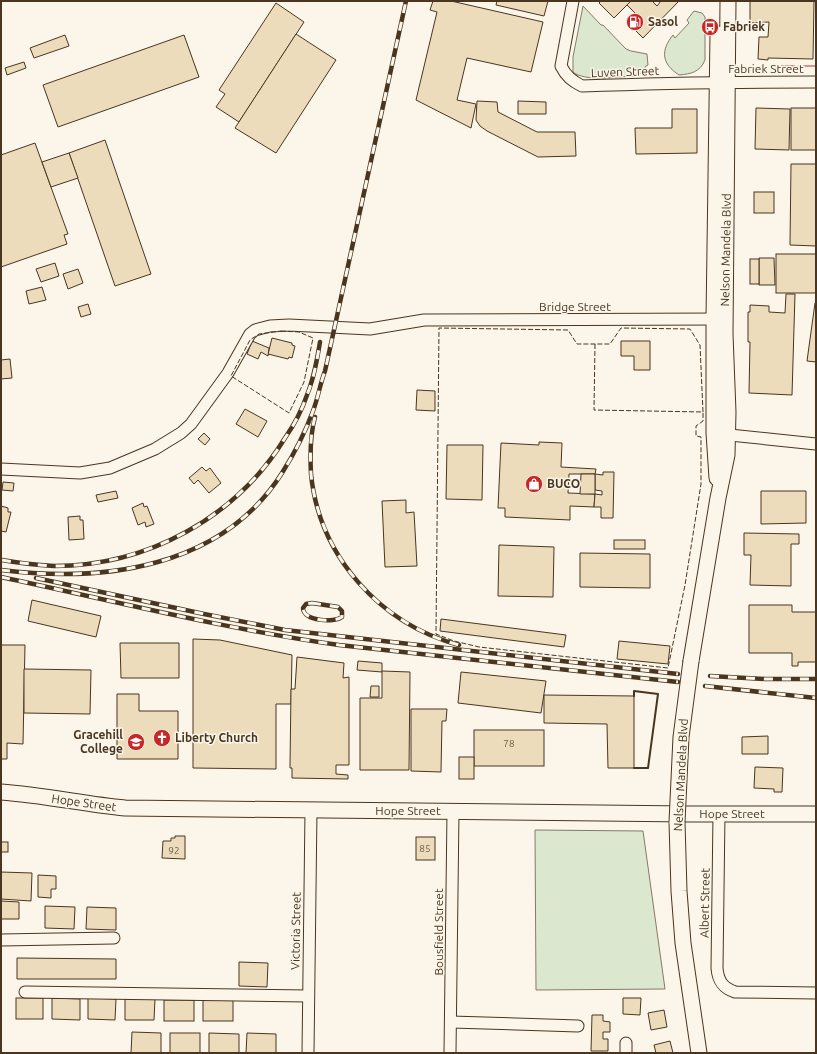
<svg xmlns="http://www.w3.org/2000/svg" width="817" height="1054" font-family="Ubuntu,sans-serif">
  <style>
    .green { fill: #dce7d0; stroke: #887966 }
    .building { fill: #ecdcbc; stroke: #4a3520 }
    .lines { fill: none; stroke-linecap: round; stroke-linejoin: round }
    .street-casing { stroke: #4a3520; stroke-width: 13 }
    .secondary-casing { stroke: #4a3520; stroke-width: 17 }
    .street { stroke: #fbf6e9; stroke-width: 11 }
    .secondary { stroke: #fbf6e9; stroke-width: 15 }
    .rail-casing { stroke: #4a3520; stroke-width: 4.5 }
    .rail { stroke: #fbf6e9; stroke-width: 3; stroke-dasharray: 9; stroke-linecap: butt }
    .secondary-bridge-casing { stroke: #4a3520; stroke-width: 17; stroke-linecap: butt }
    .secondary-bridge { stroke: #fbf6e9; stroke-width: 15 }
    .fence { stroke: #4a3520; stroke-width: 1; stroke-dasharray: 5 2; stroke-linecap: butt }
    .wall { stroke: #4a3520; stroke-width: 2 }
    .power { stroke: #c62828; stroke-width: 1; stroke-dasharray: 14 3 2 3; stroke-linecap: butt }
    .labels { text-anchor: middle; stroke-width: 3; stroke-linejoin: round; paint-order: stroke }
    .number-label { font-size: 10px; fill: #725f47 }
    .poi-label { font-size: 12px; font-weight: bold; fill: #4a3520; stroke: #fbf6e9; text-anchor: start }
    .street-label { font-size: 12px; fill: #4a3520; stroke: #fbf6e9 }
  </style>
  <rect width="100%" height="100%" fill="#fbf6e9"/>
  <g class="green">
    <path d="M583,6L601,25H603L626,49L631,51L647,54L648,65L646,66L640,74L633,76C618,77 585,82 573,72V57Z"/>
    <path d="M694,11L702,13L705,17V60C700,72 691,74 679,75C662,64 660,51 673,35L675,38L689,23L687,20Z"/>
    <polygon points="535,830 643,831 665,989 536,990"/>
  </g>
  <g class="building">
    <polygon points="433,1 451,1 543,22 531,72 467,58 457,100 476,104 471,128 416,100 437,12 430,10"/>
    <polygon points="497,1 548,1 544,16 496,5"/>
    <polygon points="601,1 631,1 614,18 599,3"/>
    <polygon points="631,1 652,1 657,6 661,1 679,1 643,38 633,28 642,20 627,5"/>
    <polygon points="750,1 814,1 813,59 768,58 768,60 758,59 759,37 768,37 769,22 750,23"/>
    <polygon points="276,3 304,22 239,122 216,107 225,94 219,90"/>
    <polygon points="296,34 336,60 276,153 235,128"/>
    <polygon points="65,35 69,46 34,58 30,48"/>
    <polygon points="184,35 199,77 58,127 43,85"/>
    <polygon points="24,62 26,68 7,75 5,68"/>
    <polygon points="477,101 497,102 498,112 537,132 575,132 576,156 538,157 487,131 480,126 476,120"/>
    <polygon points="518,101 546,102 546,114 518,114"/>
    <polygon points="756,108 790,109 789,150 755,149"/>
    <rect x="791" y="108" width="25" height="42"/>
    <polygon points="672,109 697,109 697,153 636,154 635,128 672,128"/>
    <polygon points="105,140 151,274 115,286 69,153"/>
    <polygon points="35,143 68,234 64,235 67,244 1,267 1,155"/>
    <polygon points="69,153 78,178 51,187 42,162"/>
    <polygon points="791,164 816,164 816,246 790,245"/>
    <rect x="754" y="192" width="20" height="21"/>
    <rect x="776" y="254" width="40" height="39"/>
    <polygon points="759,258 774,258 775,285 759,285"/>
    <rect x="750" y="259" width="9" height="25"/>
    <polygon points="55,263 59,276 41,282 36,269"/>
    <polygon points="78,269 83,283 68,289 63,274"/>
    <polygon points="42,287 46,300 29,304 26,291"/>
    <polygon points="786,294 795,294 792,395 749,393 750,342 748,342 748,312 750,312 750,305 769,306 769,312 785,313"/>
    <polygon points="815,303 816,303 816,362 807,361"/>
    <polygon points="88,304 91,314 81,317 78,307"/>
    <polygon points="272,338 292,343 292,345 295,346 292,358 289,357 288,359 268,354"/>
    <polygon points="252,341 269,348 268,356 261,352 258,359 247,354"/>
    <polygon points="621,341 650,341 650,370 634,370 634,356 621,356"/>
    <polygon points="10,359 12,378 1,379 1,360"/>
    <polygon points="417,390 435,391 435,411 416,410"/>
    <polygon points="245,409 267,421 258,437 236,424"/>
    <polygon points="204,433 210,439 205,445 198,439"/>
    <polygon points="539,442 562,443 561,467 596,469 595,474 569,474 568,493 595,494 594,507 570,506 570,520 505,517 505,508 498,508 501,443 539,445"/>
    <polygon points="447,445 483,445 482,500 446,499"/>
    <polygon points="202,467 206,471 210,468 221,483 209,493 198,480 194,484 189,478"/>
    <polygon points="603,472 614,472 613,518 601,518 601,507 594,507 595,494 602,495 602,491 595,490 595,474 603,475"/>
    <polygon points="581,474 595,474 595,494 580,494"/>
    <polygon points="3,482 14,483 13,491 2,490"/>
    <polygon points="116,491 118,498 98,502 96,495"/>
    <polygon points="761,491 806,491 806,523 761,524"/>
    <polygon points="406,500 406,513 414,512 417,566 385,567 382,501"/>
    <polygon points="143,503 144,507 147,506 154,524 146,527 145,522 138,525 132,508"/>
    <polygon points="1,506 8,508 8,512 11,512 6,532 1,531"/>
    <polygon points="80,516 80,520 83,520 84,539 69,540 68,517"/>
    <polygon points="744,533 799,534 799,544 791,544 791,586 750,585 751,555 744,555"/>
    <rect x="614" y="540" width="31" height="9"/>
    <polygon points="499,545 554,547 553,597 498,596"/>
    <polygon points="580,553 650,554 650,588 580,587"/>
    <polygon points="32,600 101,616 96,637 28,621"/>
    <polygon points="749,605 792,605 792,612 816,612 816,662 798,662 798,666 792,666 792,653 749,653"/>
    <polygon points="441,619 566,635 564,647 440,631"/>
    <polygon points="193,639 220,640 292,655 291,704 276,704 276,769 193,768"/>
    <polygon points="619,641 670,646 668,664 617,659"/>
    <polygon points="120,643 179,643 179,678 121,678"/>
    <polygon points="1,645 25,645 23,744 7,743 7,759 1,759"/>
    <polygon points="297,657 344,663 343,678 349,677 349,765 336,765 336,774 348,775 348,779 292,778 292,768 290,768 291,689 295,689"/>
    <polygon points="358,661 382,663 382,672 357,670"/>
    <polygon points="24,669 91,670 90,714 24,713"/>
    <polygon points="382,671 410,672 409,770 360,770 360,698 382,698"/>
    <polygon points="461,672 546,681 541,713 458,703"/>
    <polygon points="371,686 379,686 379,697 370,697"/>
    <polygon points="117,694 139,694 139,711 178,711 178,759 117,759"/>
    <polygon points="544,695 634,696 634,768 608,768 607,724 544,723"/>
    <polygon points="411,709 447,709 446,721 442,721 441,772 411,771"/>
    <rect x="474" y="730" width="70" height="36"/>
    <polygon points="768,736 768,754 742,754 742,737"/>
    <rect x="459" y="757" width="15" height="22"/>
    <polygon points="755,767 783,768 782,792 774,792 774,789 754,788"/>
    <polygon points="175,836 185,836 185,859 162,858 163,841 171,841 171,838 175,838"/>
    <rect x="416" y="837" width="19" height="23"/>
    <rect x="1" y="842" width="7" height="10"/>
    <polygon points="1,872 32,873 31,901 1,899"/>
    <polygon points="38,875 56,876 56,889 51,889 51,898 38,897"/>
    <polygon points="1,901 19,902 19,919 1,919"/>
    <polygon points="45,906 75,907 74,929 45,928"/>
    <polygon points="87,907 116,908 116,930 86,929"/>
    <polygon points="17,958 116,959 116,979 17,979"/>
    <polygon points="239,962 268,963 267,987 239,986"/>
    <rect x="16" y="998" width="27" height="21"/>
    <polygon points="52,998 80,999 80,1020 52,1019"/>
    <polygon points="88,998 116,999 115,1020 88,1019"/>
    <polygon points="623,998 641,998 640,1015 623,1014"/>
    <polygon points="125,999 155,999 154,1020 125,1020"/>
    <rect x="164" y="1000" width="30" height="21"/>
    <rect x="203" y="1000" width="30" height="21"/>
    <polygon points="664,1010 667,1027 651,1030 648,1013"/>
    <polygon points="592,1015 603,1015 603,1021 610,1022 610,1032 603,1032 603,1039 608,1039 608,1051 591,1051"/>
    <polygon points="132,1032 161,1033 161,1053 131,1053"/>
    <rect x="170" y="1033" width="30" height="20"/>
    <polygon points="209,1033 239,1034 239,1053 209,1053"/>
    <polygon points="247,1033 276,1034 276,1053 246,1053"/>
    <polygon points="670,1041 673,1053 656,1053 654,1045"/>
  </g>
  <g class="lines">
    <defs>
      <g id="street">
        <path d="M573,1L561,66C566,76 572,81 582,86C660,83 738,82 816,82"/>
        <polyline points="720,434 816,444"/>
        <polyline points="1,469 80,473 110,468 155,449 181,433 191,424 228,373 250,334 255,330 270,326 289,325 370,329 424,320 721,319"/>
        <path d="M719,814L717,968C718,981 723,988 735,992L816,993"/>
        <polyline points="1,940 114,938"/>
        <polyline points="25,992 308,996"/>
        <polyline points="451,1022 578,1026"/>
        <polyline points="308,1053 311,810"/>
        <polyline points="450,1053 453,811"/>
        <polyline points="626,1053 626,1043"/>
      </g>
      <g id="secondary">
        <polyline points="717,478 714,433 714,319 718,34"/>
        <polyline points="691,661 718,498 727,455 728,412 725,334 728,1"/>
        <path d="M1,792C43,795 84,804 125,808L690,814H816"/>
        <polyline points="677,822 679,891 683,943 699,1053"/>
      </g>
    </defs>
    <use href="#street" class="street-casing"/>
    <use href="#secondary" class="secondary-casing"/>
    <use href="#street" class="street"/>
    <use href="#secondary" class="secondary"/>
    <defs>
      <g id="rail">
        <path d="M315,417C310,435 310,455 311,474C319,556 380,624 459,645"/>
        <path d="M2,560C19,563 37,565 54,566C147,566 236,518 285,438C294,425 302,410 307,395C314,378 317,360 320,342"/>
        <path d="M1,570C104,583 222,568 282,473C294,454 305,433 313,411C318,398 320,384 325,371L406,1"/>
        <path d="M1,577C114,601 225,629 339,645L678,682"/>
        <polyline points="36,578 204,614 285,630 678,674"/>
        <path d="M312,603L338,607L342,611V617C334,623 303,621 303,608L306,604Z"/>
        <polyline points="710,676 765,679 816,679"/>
        <polyline points="705,686 816,698"/>
      </g>
    </defs>
    <use href="#rail" class="rail-casing"/>
    <use href="#rail" class="rail"/>
    <defs>
      <polyline id="secondary-bridge" points="677,822 681,737 691,661"/>
    </defs>
    <use href="#secondary-bridge" class="secondary-bridge-casing"/>
    <use href="#secondary-bridge" class="secondary-bridge"/>
    <g class="fence">
      <polygon points="281,331 299,332 313,338 304,382 289,413 231,376 250,340 259,334"/>
      <polyline points="595,344 594,410 703,412 700,345 690,329 621,328 610,344 577,344 568,330 439,328 436,634 454,641 479,647 668,668 685,585 701,484 701,437 696,436 696,426 703,421 703,412"/>
    </g>
    <polyline class="wall" points="634,768 648,768 658,694 634,691 634,696"/>
    <polyline class="power" points="781,66 816,66"/>
  </g>
  <defs>
    <symbol id="fuel-disc" viewBox="-11 -11 22 22"><circle r="9.5" fill="#c62828" stroke="#fbf6e9"/><path d="M-5.5-6h7V0h2V4h1.3V-2.5L3-4.5l.8-.8L6-3V5H2.5V1h-1V6h-7ZM-4.2-4.7v3.2H.2V-4.7Z" fill="#fff"/></symbol>
    <symbol id="bus-disc" viewBox="-11 -11 22 22"><circle r="9.5" fill="#c62828" stroke="#fbf6e9"/><path d="M-5-6H5V4H4V6H2V4H-2V6H-4V4H-5ZM-3.5-4V0h7V-4ZM-3.5 1.2v1.5H-2V1.2ZM2 1.2v1.5H3.5V1.2Z" fill="#fff"/></symbol>
    <symbol id="shop-disc" viewBox="-11 -11 22 22"><circle r="9.5" fill="#c62828" stroke="#fbf6e9"/><path d="M-5-2.5h2.3a2.7 3.5 0 0 1 5.4 0H5L5.5 6h-11ZM-1.5-2.5h3a1.5 2.3 0 0 0-3 0Z" fill="#fff"/></symbol>
    <symbol id="church-disc" viewBox="-11 -11 22 22"><circle r="9.5" fill="#c62828" stroke="#fbf6e9"/><path d="M-1.2-6h2.4v3.5h3.3v2.4h-3.3V6h-2.4V-.1h-3.3v-2.4h3.3Z" fill="#fff"/></symbol>
    <symbol id="school-disc" viewBox="-11 -11 22 22"><circle r="9.5" fill="#c62828" stroke="#fbf6e9"/><path d="M0-5L7-2L0 1L-7-2ZM-4 1L0 2.5L4 1V4Q0 6-4 4Z" fill="#fff"/></symbol>
  </defs>
  <g fill-rule="evenodd">
    <use href="#fuel-disc" x="625" y="12" width="20" height="20"/>
    <use href="#bus-disc" x="700" y="17" width="20" height="20"/>
    <use href="#shop-disc" x="524" y="474" width="20" height="20"/>
    <use href="#church-disc" x="152" y="728" width="20" height="20"/>
    <use href="#school-disc" x="126" y="732" width="20" height="20"/>
  </g>
  <g class="labels">
    <g class="number-label">
      <text x="509" y="747">78</text>
      <text x="425" y="852">85</text>
      <text x="174" y="854">92</text>
    </g>
    <g class="poi-label">
      <text x="648" y="26">Sasol</text>
      <text x="723" y="31">Fabriek</text>
      <text x="547" y="488">BUCO</text>
      <text x="123" y="739" text-anchor="end">Gracehill<tspan x="123" dy="14">College</tspan></text>
      <text x="175" y="742">Liberty Church</text>
    </g>
    <g class="street-label">
      <text x="766" y="73">Fabriek Street</text>
      <text transform="translate(625 72) rotate(-2)" y="4">Luven Street</text>
      <text transform="translate(726 250) rotate(-89)" y="4">Nelson Mandela Blvd</text>
      <text x="575" y="311">Bridge Street</text>
      <text transform="translate(681 775) rotate(-87)" y="4">Nelson Mandela Blvd</text>
      <text transform="translate(84 803) rotate(8)" y="4">Hope Street</text>
      <text x="408" y="815">Hope Street</text>
      <text x="732" y="818">Hope Street</text>
      <text transform="translate(705 903) rotate(-89)" y="4">Albert Street</text>
      <text transform="translate(296 931) rotate(-89)" y="4">Victoria Street</text>
      <text transform="translate(439 932) rotate(-90)" y="4">Bousfield Street</text>
    </g>
  </g>
  <rect width="817" height="1054" fill="none" stroke="#4a3520" stroke-width="4"/>
</svg>
